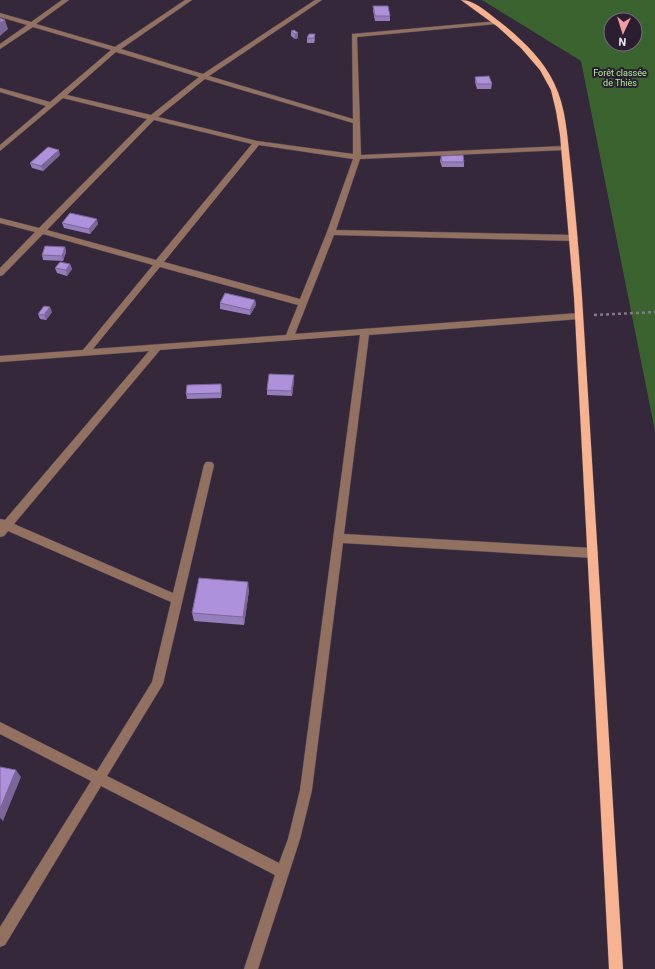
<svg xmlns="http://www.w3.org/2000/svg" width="655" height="969" font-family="Roboto,sans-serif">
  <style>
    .green { fill: #3b6330; fill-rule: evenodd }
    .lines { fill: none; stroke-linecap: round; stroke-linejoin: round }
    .minor-casing { stroke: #524658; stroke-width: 1 }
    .major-casing { stroke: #524658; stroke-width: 1 }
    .path { stroke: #837889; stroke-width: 2.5; stroke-dasharray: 3 3; stroke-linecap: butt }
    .minor { fill: #927160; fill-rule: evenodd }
    .major { fill: #f7b38f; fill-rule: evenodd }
    .wall { fill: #967dbc }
    .shaded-wall { fill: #7a6699 }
    .building { fill: #ae91db; stroke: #7a6699 }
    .labels { text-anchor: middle; stroke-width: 4; stroke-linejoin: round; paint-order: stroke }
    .far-park-label { font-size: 9px; fill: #abf297; stroke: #2b1e30 }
  </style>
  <rect width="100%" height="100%" fill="#35283b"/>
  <path class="green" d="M482,0H655V431L581,61ZM611,20H635V44H611Z"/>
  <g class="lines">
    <defs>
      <path id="minor" d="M62,0H69L36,24L115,47L185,0H192L121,49L203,74L315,0H322L209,76L353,119L352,34L498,21V23L496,24L357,37L361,155L565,146L569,148L565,150L360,159L336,230L574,235L578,238L574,241L334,235L295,334L579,313L583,316L579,319L369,335L344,534L593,548L597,550L598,553L597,556L593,558L343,543L312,790L300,839L258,969H244L275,875L101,786L5,945L0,947V927L91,781L0,734V722L97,771L152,682L171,602L8,531L4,536L0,537V519L5,520L149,351L0,362V356L83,350L153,265L43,234L3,275L0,276V268L35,232L0,223V218L39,228L147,119L63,98L0,151V145L46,106L0,92V88L50,102L111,50L33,27L0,49V44L27,25L0,17V13L31,22ZM116,52L199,77L151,115L67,95ZM205,79L353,123V154L257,141L158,117ZM154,120L252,144L156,260L47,230ZM259,145L353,159L327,232L300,299L164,262ZM160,267L298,305L286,335L93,349ZM360,335L300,790L288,839L279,863L107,776L163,684L214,465L212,462H206L204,465L173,593L14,524L160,350Z"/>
      <path id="major" d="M461,0C475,0 489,14 500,22C520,38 543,59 554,83C566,107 567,135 570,160C575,206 579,252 582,297L623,969H609L574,297L560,135L556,111L551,90L540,70L521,48L498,27Z"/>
    </defs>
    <use href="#minor" class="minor-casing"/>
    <use href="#major" class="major-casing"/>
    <polyline class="path" points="594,315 655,312"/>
    <use href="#minor" class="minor"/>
    <use href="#major" class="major"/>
  </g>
  <g class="wall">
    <polygon points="373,6 390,16 390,21 375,21 373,11"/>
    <polygon points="291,31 298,33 298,38 295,39 291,36"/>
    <polygon points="315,34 315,39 314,43 307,43 307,38"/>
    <polygon points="475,77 492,84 491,89 477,89 475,82"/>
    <polygon points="60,155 43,171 32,168 30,163"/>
    <polygon points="441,156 464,162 464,167 442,167 440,161"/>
    <polygon points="62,223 98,224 90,234 64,228"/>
    <polygon points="65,247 66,252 63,261 43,260 42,255"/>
    <polygon points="70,264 72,269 67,276 57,273 55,268"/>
    <polygon points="255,300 256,305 250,315 220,309 220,303"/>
    <polygon points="52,312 46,320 40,319 38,314"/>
    <polygon points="294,375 294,380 292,396 267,395 267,390"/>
    <polygon points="222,389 221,398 187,399 186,394"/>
    <polygon points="249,590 244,625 194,621 192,613"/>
  </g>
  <g class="shaded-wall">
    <polygon points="5,20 8,29 0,36 0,23"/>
    <polygon points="298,33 298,38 295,39 295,34"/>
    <polygon points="315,34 315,39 314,43 314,38"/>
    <polygon points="59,150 60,155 43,171 41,166"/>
    <polygon points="97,219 98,224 90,234 89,229"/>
    <polygon points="65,247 66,252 63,261 62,256"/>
    <polygon points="70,264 72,269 67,276 66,270"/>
    <polygon points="255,300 256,305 250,315 250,310"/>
    <polygon points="50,307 52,312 46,320 44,315"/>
    <polygon points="294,375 294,380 292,396 291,391"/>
    <polygon points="221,384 222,389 221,398"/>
    <polygon points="248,582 249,590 244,625 243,617"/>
    <polygon points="16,770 21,777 3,821 0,818 0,809"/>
  </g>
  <g class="building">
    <polygon points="373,6 388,6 390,16 375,16"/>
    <polygon points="0,18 5,20 0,23"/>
    <polygon points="294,30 298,33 295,34 291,31"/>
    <polygon points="309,34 315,34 314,38 307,38"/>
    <polygon points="489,76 492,84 477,84 475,77"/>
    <polygon points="48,147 59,150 41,166 30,163"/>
    <polygon points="463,155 464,162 442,162 441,156"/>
    <polygon points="70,213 97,219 89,229 62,223"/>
    <polygon points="45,246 65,247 62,256 42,255"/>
    <polygon points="60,262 70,264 66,270 55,268"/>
    <polygon points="225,293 255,300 250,310 220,303"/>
    <polygon points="44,306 50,307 44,315 38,314"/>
    <polygon points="269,374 294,375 291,391 267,390"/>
    <polygon points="221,384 221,393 186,394 187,385"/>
    <polygon points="199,578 248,582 243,617 192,613"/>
    <polygon points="0,767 16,770 0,809"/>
  </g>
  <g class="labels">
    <g class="far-park-label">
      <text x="620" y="76">Forêt classée<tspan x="620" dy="10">de Thiès</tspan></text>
    </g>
  </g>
  <g transform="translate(623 32) rotate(184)"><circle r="19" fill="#2b1e30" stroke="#796e7d"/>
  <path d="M0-3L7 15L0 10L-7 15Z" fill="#f49aa4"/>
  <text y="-6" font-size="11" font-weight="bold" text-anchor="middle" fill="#ede5f1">N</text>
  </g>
</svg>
